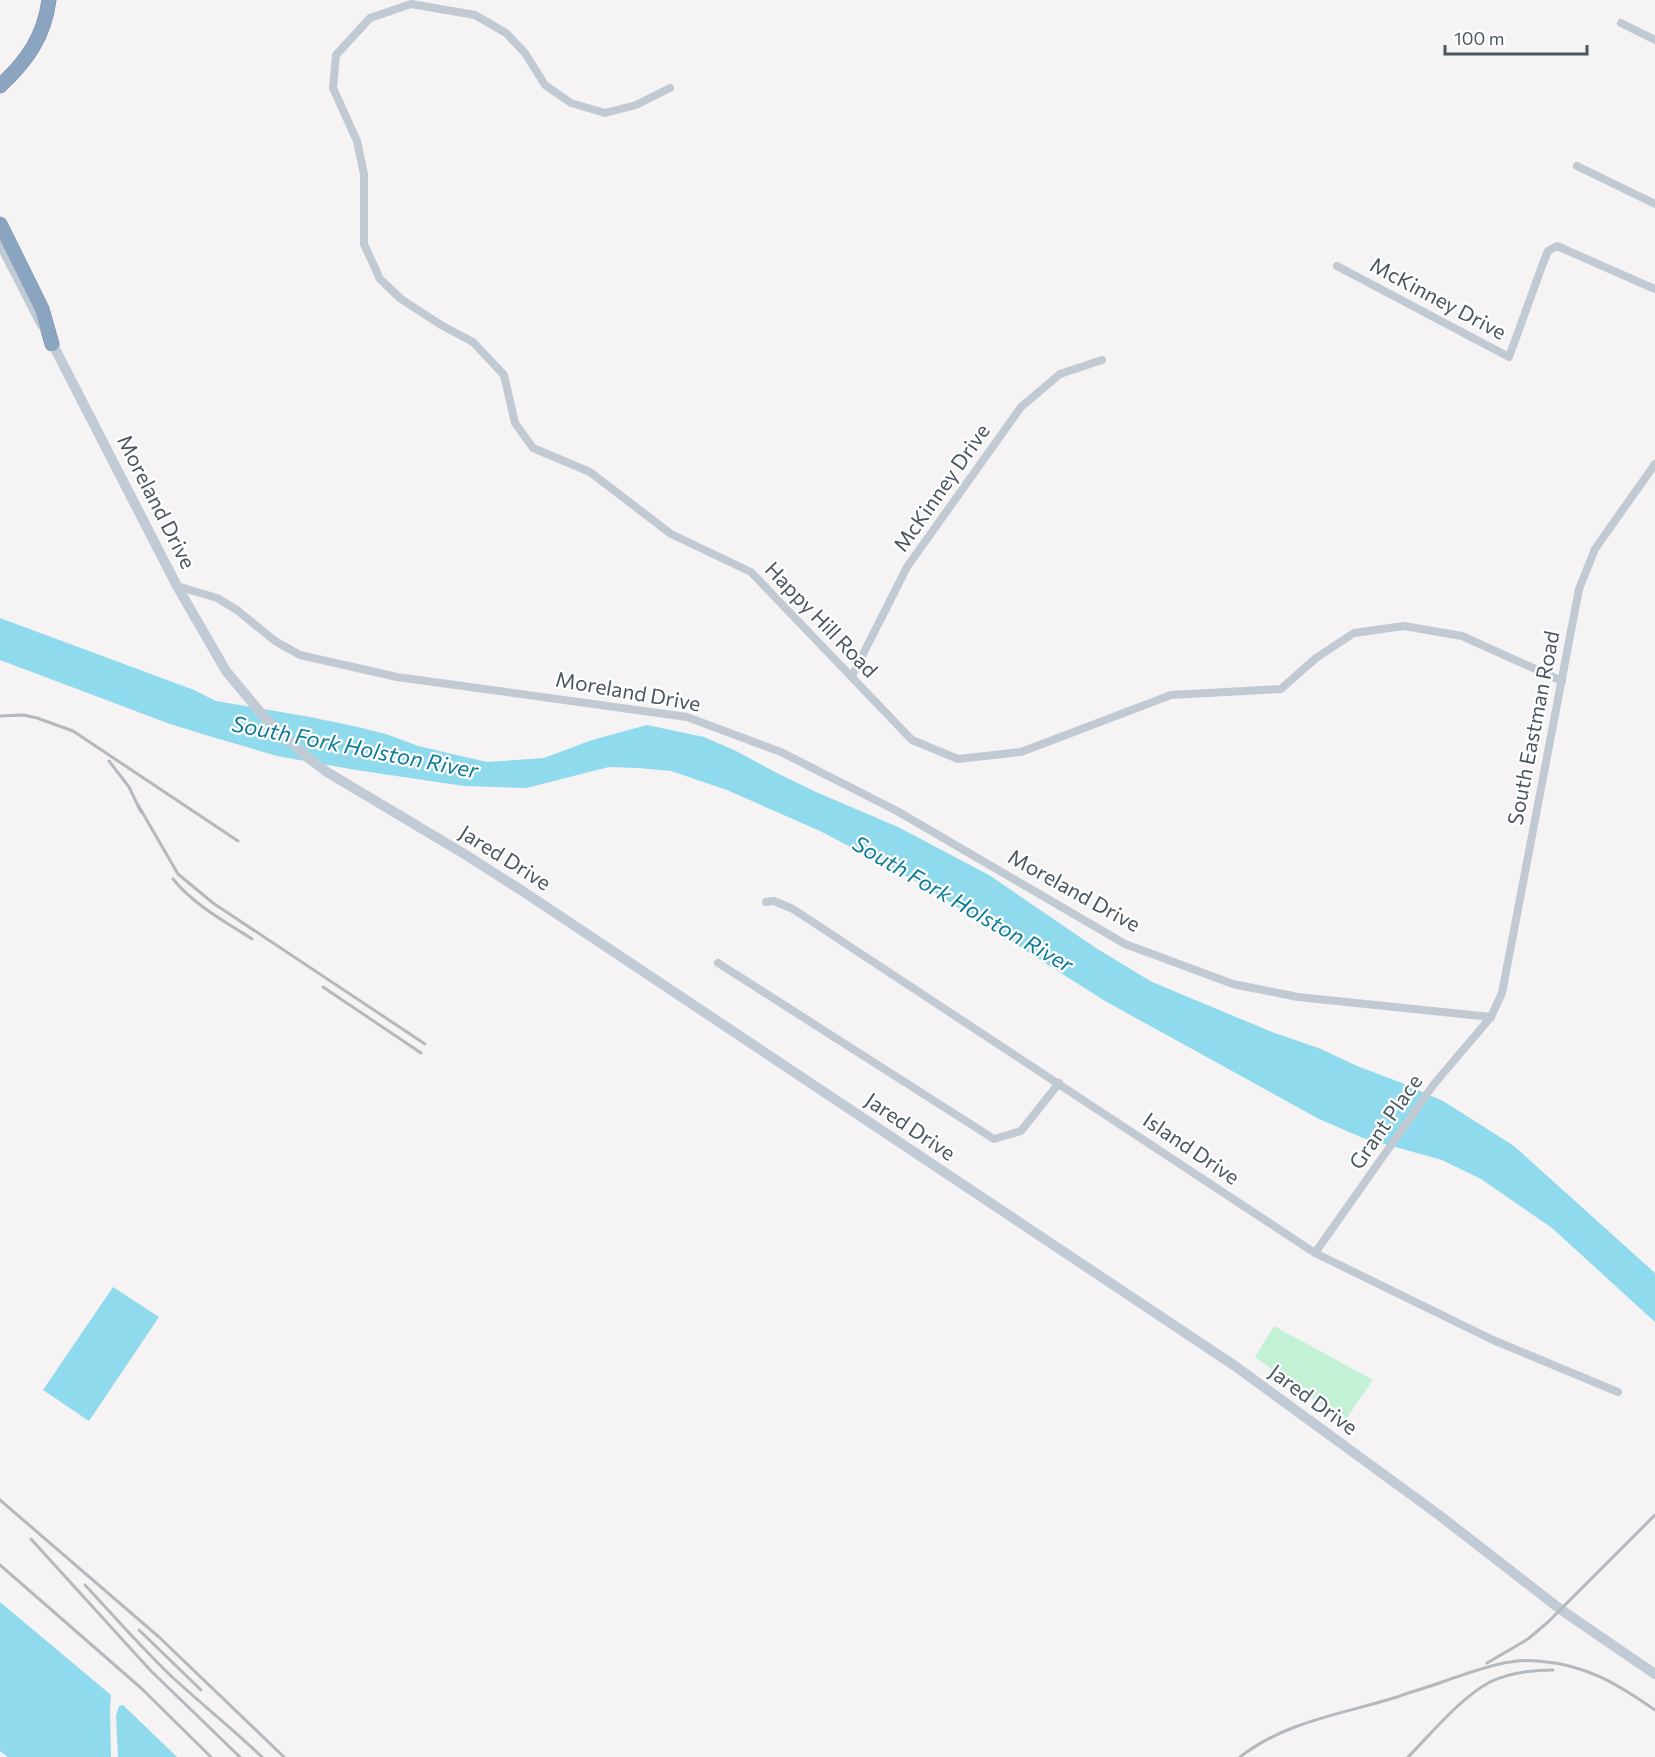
<svg xmlns="http://www.w3.org/2000/svg" width="1655" height="1757" font-family="Commissioner,sans-serif">
  <style>
    .green { fill: #c3f1d5 }
    .water { fill: #90daee }
    .lines { fill: none; stroke-linecap: round; stroke-linejoin: round }
    .highway-casing { stroke: #7690ad; stroke-width: 15 }
    .street { stroke: #c1cad2; stroke-width: 8 }
    .secondary { stroke: #c1cbd6; stroke-width: 10 }
    .highway { stroke: #8ba5c1; stroke-width: 14 }
    .rail { stroke: #b5b8bd; stroke-width: 3 }
    .labels { text-anchor: middle; stroke-width: 4.5; stroke-linejoin: round; paint-order: stroke }
    .street-label { font-size: 21px; fill: #4a5661; stroke: #fff }
    .water-label { font-size: 22px; font-style: italic; fill: #0c7c9b; stroke: #fff }
  </style>
  <rect width="100%" height="100%" fill="#f5f3f3"/>
  <polygon class="green" points="1274,1326 1373,1380 1344,1422 1255,1357"/>
  <g class="water">
    <polygon points="0,618 194,690 216,701 310,717 358,727 386,734 418,746 487,762 544,758 592,740 647,725 704,737 736,751 775,772 816,792 898,827 989,875 1096,948 1152,982 1272,1032 1321,1049 1357,1066 1402,1083 1443,1101 1514,1146 1655,1273 1655,1322 1552,1228 1481,1179 1442,1160 1363,1138 1319,1119 1105,1001 921,884 820,831 727,790 671,771 638,768 609,767 526,788 464,786 356,770 277,756 209,736 170,724 0,660"/>
    <polygon points="113,1287 159,1317 89,1421 43,1390"/>
    <polygon points="0,1602 111,1695 110,1710 111,1757 8,1757 0,1751"/>
    <polygon points="123,1705 177,1757 118,1757 116,1716 119,1706"/>
  </g>
  <g class="lines">
    <defs>
      <g id="highway">
        <path d="M0,86C27,61 44,37 49,0"/>
        <polyline points="0,224 42,309 52,344"/>
      </g>
    </defs>
    <use href="#highway" class="highway-casing"/>
    <g class="street">
      <polyline points="1621,23 1655,40"/>
      <polyline points="670,88 636,105 605,113 571,103 545,85 525,53 506,33 475,15 411,4 370,18 336,55 333,88 357,141 364,174 364,244 380,279 401,299 441,325 473,342 504,375 515,423 533,448 590,472 671,534 751,572 912,740 958,759 1021,752 1171,695 1281,689 1316,658 1354,633 1404,626 1462,636 1562,681"/>
      <polyline points="1577,166 1655,204"/>
      <polyline points="1337,266 1509,357 1542,266 1548,251 1557,246 1655,289"/>
      <polyline points="177,586 217,598 237,610 275,641 300,655 397,677 687,717 781,752 897,811 1125,944 1233,984 1298,997 1491,1017"/>
      <polyline points="852,676 907,567 1021,407 1060,374 1102,360"/>
      <polyline points="766,902 774,901 793,909 1315,1253 1493,1340 1618,1392"/>
      <polyline points="718,963 994,1139 1021,1131 1059,1083"/>
      <polyline points="1315,1253 1434,1084 1491,1017 1502,993 1579,589 1595,549 1655,464"/>
    </g>
    <g class="secondary">
      <polyline points="0,243 42,325"/>
      <polyline points="50,339 177,586 226,671 265,718 306,756 327,772 466,855 524,892 1235,1366 1439,1515 1560,1609 1655,1674"/>
    </g>
    <use href="#highway" class="highway"/>
    <g class="rail">
      <polyline points="0,716 23,715 37,718 73,731 238,841"/>
      <polyline points="109,761 129,787 141,812"/>
      <polyline points="138,805 178,874 213,903 425,1044"/>
      <path d="M173,879C194,905 224,921 252,939"/>
      <polyline points="323,987 421,1053"/>
      <polyline points="0,1500 159,1637 284,1757"/>
      <polyline points="31,1539 151,1671 240,1757"/>
      <polyline points="0,1565 141,1688 211,1757"/>
      <path d="M85,1585C113,1615 140,1646 170,1675C200,1703 232,1728 262,1757"/>
      <polyline points="139,1630 201,1690"/>
      <polyline points="1487,1663 1528,1639 1548,1622 1655,1515"/>
      <path d="M1240,1757C1286,1721 1343,1714 1397,1697C1413,1691 1429,1687 1445,1681C1475,1671 1506,1658 1538,1661C1587,1665 1616,1683 1655,1710"/>
      <path d="M1408,1757C1432,1733 1460,1698 1490,1682C1510,1672 1532,1670 1553,1670"/>
    </g>
  </g>
  <g class="labels">
    <g class="street-label">
      <text transform="translate(1438 299) rotate(28)" y="7">McKinney Drive</text>
      <text transform="translate(942 488) rotate(-55)" y="7">McKinney Drive</text>
      <text transform="translate(156 502) rotate(63)" y="7">Moreland Drive</text>
      <text transform="translate(821 620) rotate(46)" y="7">Happy Hill Road</text>
      <text transform="translate(628 692) rotate(10)" y="7">Moreland Drive</text>
      <text transform="translate(1534 728) rotate(-79)" y="7">South Eastman Road</text>
      <text transform="translate(505 858) rotate(32)" y="7">Jared Drive</text>
      <text transform="translate(1074 891) rotate(29)" y="7">Moreland Drive</text>
      <text transform="translate(1386 1122) rotate(-55)" y="7">Grant Place</text>
      <text transform="translate(910 1127) rotate(34)" y="7">Jared Drive</text>
      <text transform="translate(1191 1149) rotate(34)" y="7">Island Drive</text>
      <text transform="translate(1313 1400) rotate(36)" y="7">Jared Drive</text>
    </g>
    <g class="water-label">
      <text transform="translate(355 747) rotate(11)" y="8">South Fork Holston River</text>
      <text transform="translate(963 904) rotate(30)" y="8">South Fork Holston River</text>
    </g>
  </g>
  <path d="M1445 45v9h142v-9" fill="none" stroke="#4a5661" stroke-width="3"/>
  <text x="1454" y="45" font-size="18" fill="#4a5661" stroke="#ffffff" stroke-width="4.5" paint-order="stroke">100 m</text>
</svg>
